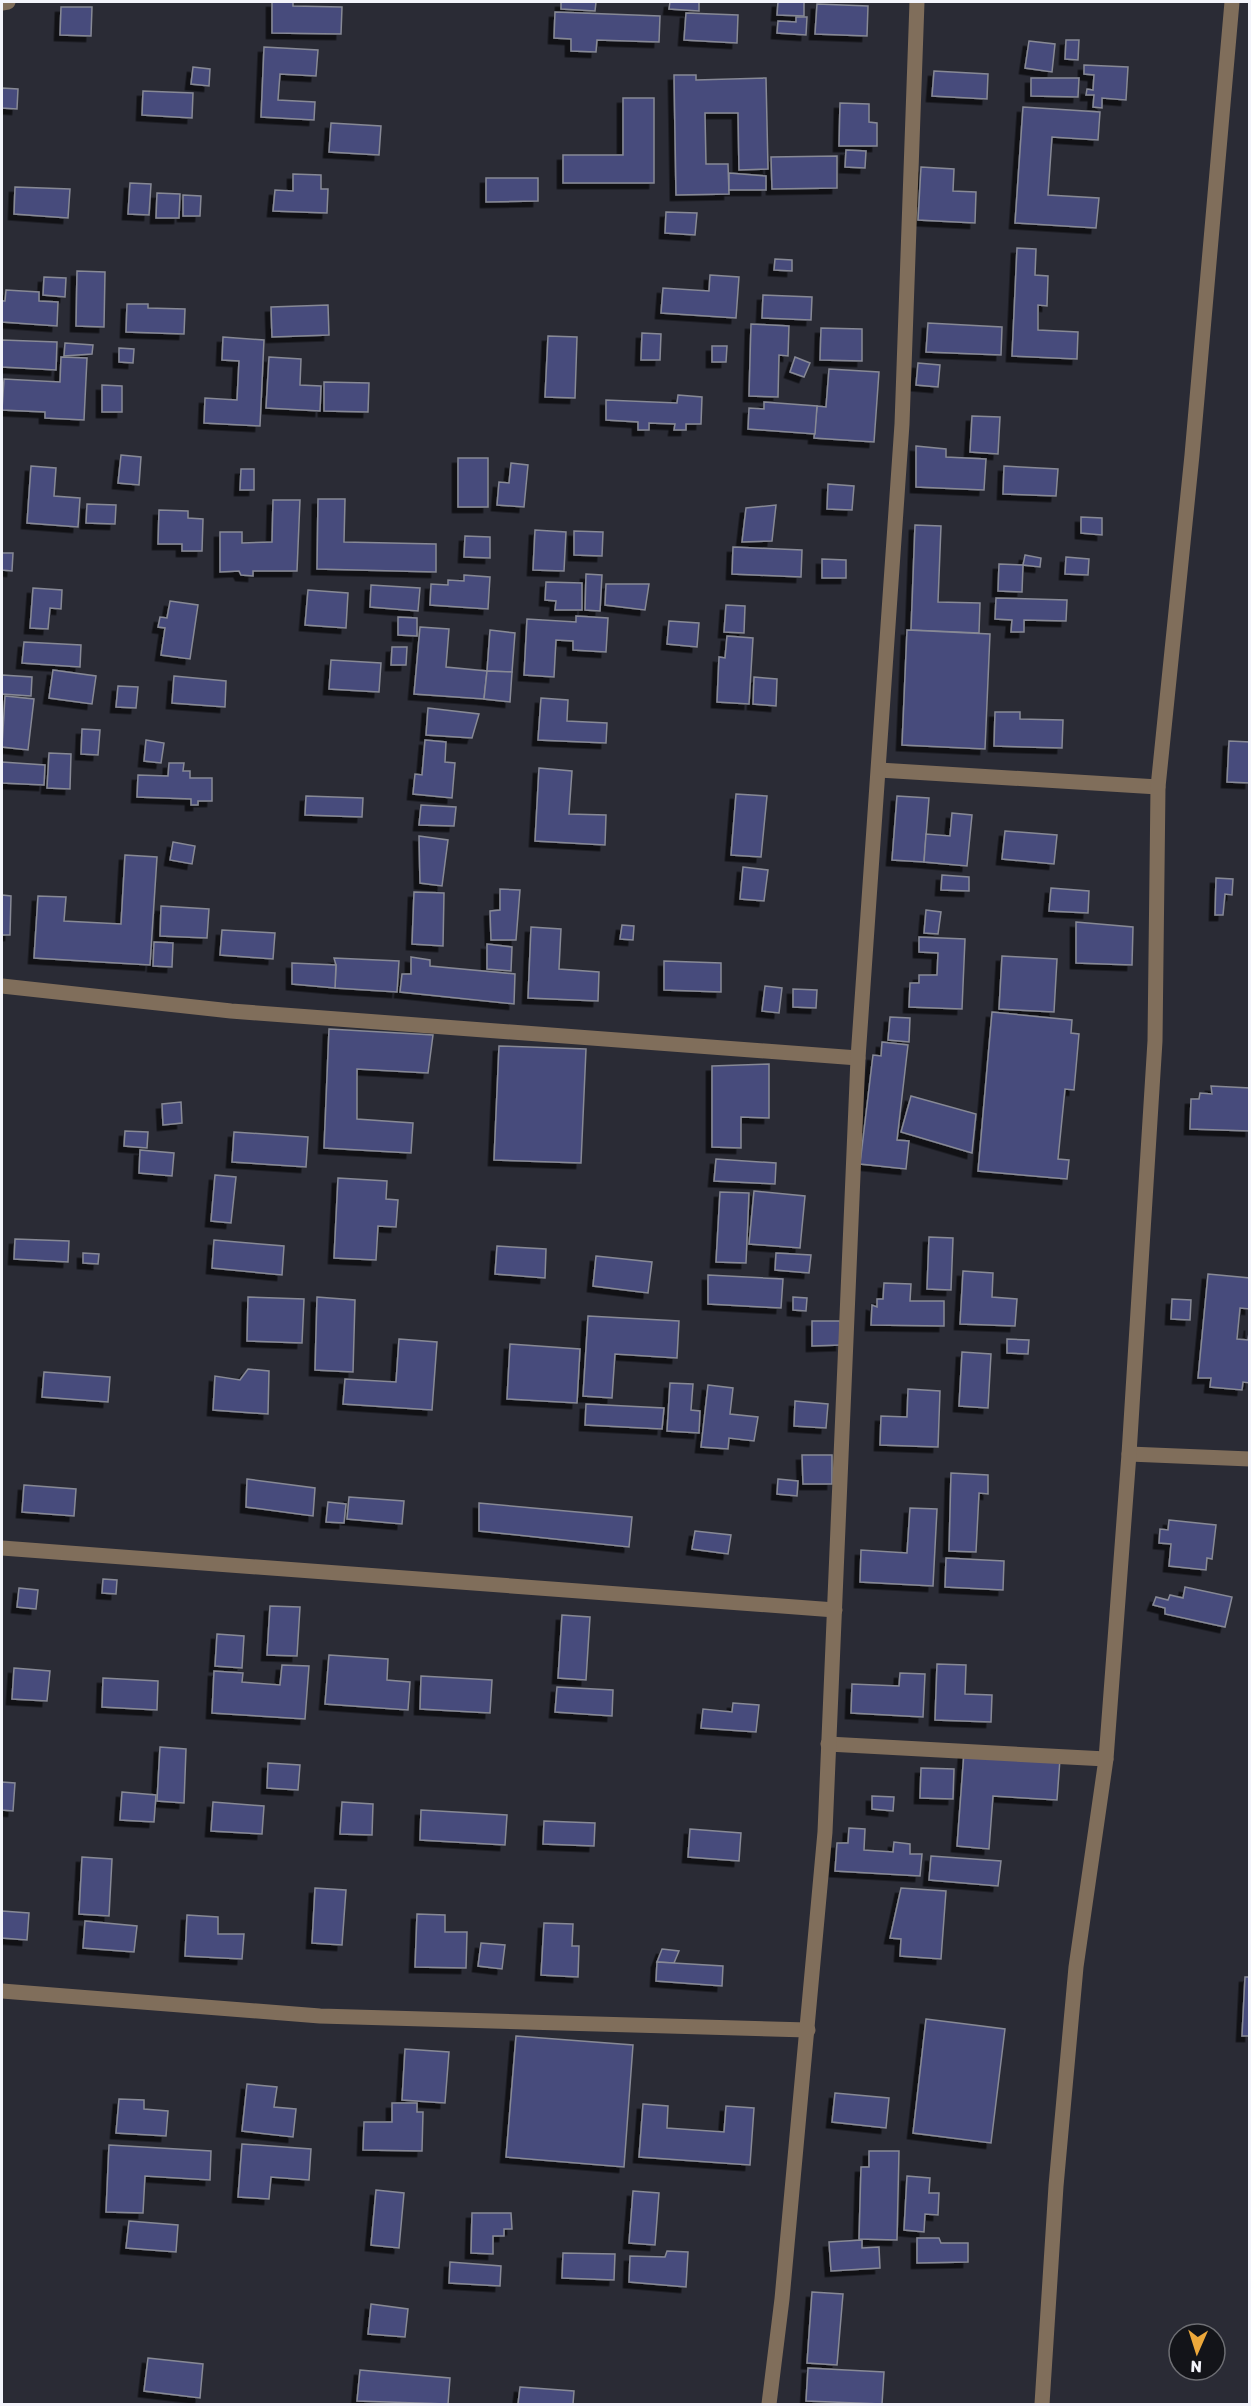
<svg xmlns="http://www.w3.org/2000/svg" width="1251" height="2406" font-family="Rubik,sans-serif">
  <style>
    .building { fill: #474b7c; stroke: #878995; stroke-width: 1.5; filter: url(#shadow) }
    .lines { fill: none; stroke-linecap: round; stroke-linejoin: round }
    .minor { stroke: #806e5b; stroke-width: 15 }
  </style>
  <defs>
    <filter id="shadow"><feDropShadow dx="-5.5" dy="5.5" stdDeviation="0" flood-color="#0009"/></filter>
  </defs>
  <rect width="100%" height="100%" fill="#2a2b35"/>
  <g class="building">
    <polygon points="272,2 293,2 293,6 342,7 341,34 272,33"/>
    <polygon points="561,2 596,2 595,11 561,9"/>
    <polygon points="670,2 699,2 699,11 669,9"/>
    <polygon points="778,2 804,2 804,16 777,15"/>
    <polygon points="817,4 868,6 867,36 815,34"/>
    <polygon points="61,7 92,7 91,36 60,35"/>
    <polygon points="555,12 660,16 659,42 597,40 596,52 571,51 571,39 554,38"/>
    <polygon points="686,13 738,15 737,43 684,40"/>
    <polygon points="796,17 807,17 806,35 777,33 778,21 796,22"/>
    <polygon points="1066,40 1079,40 1078,60 1065,59"/>
    <polygon points="1029,41 1055,44 1052,72 1025,68"/>
    <polygon points="264,47 318,50 316,76 280,74 278,100 315,102 314,120 261,117"/>
    <polygon points="1084,65 1128,67 1126,100 1102,98 1102,108 1093,107 1094,95 1086,95 1087,89 1093,90 1094,75 1084,74"/>
    <polygon points="193,67 210,69 209,86 191,84"/>
    <polygon points="934,71 988,74 987,99 932,96"/>
    <polygon points="674,75 696,75 696,80 766,78 768,169 739,170 738,113 705,113 706,164 728,164 729,194 676,195"/>
    <polygon points="1031,78 1079,78 1078,97 1031,96"/>
    <polygon points="2,88 18,89 17,109 2,108"/>
    <polygon points="143,91 193,93 192,118 142,115"/>
    <polygon points="623,98 654,98 654,183 563,183 563,155 623,155"/>
    <polygon points="840,103 869,104 869,122 877,123 877,146 839,146"/>
    <polygon points="1023,107 1100,112 1098,140 1052,137 1048,195 1099,198 1096,228 1015,223"/>
    <polygon points="331,123 381,126 379,155 329,152"/>
    <polygon points="846,150 866,151 865,168 845,167"/>
    <polygon points="837,156 837,188 772,189 771,157"/>
    <polygon points="921,167 954,169 953,191 976,192 975,223 918,220"/>
    <polygon points="729,173 766,176 766,190 729,190"/>
    <polygon points="293,174 321,175 321,189 328,189 327,213 273,211 275,190 293,191"/>
    <polygon points="486,178 538,178 538,201 486,202"/>
    <polygon points="130,183 151,184 149,215 128,214"/>
    <polygon points="15,187 70,189 68,218 14,214"/>
    <polygon points="157,193 180,194 179,218 156,218"/>
    <polygon points="183,195 201,196 200,216 183,216"/>
    <polygon points="666,212 697,213 695,235 665,233"/>
    <polygon points="1017,248 1036,249 1035,275 1048,276 1047,306 1038,305 1038,330 1078,332 1077,359 1012,356"/>
    <polygon points="775,259 792,260 792,271 774,270"/>
    <polygon points="77,271 105,272 104,327 76,326"/>
    <polygon points="710,275 739,277 736,318 661,313 663,288 709,291"/>
    <polygon points="44,277 66,278 65,297 43,295"/>
    <polygon points="6,290 39,292 39,301 58,302 57,326 2,322 2,301 5,301"/>
    <polygon points="763,295 812,297 811,320 762,318"/>
    <polygon points="127,304 148,304 148,308 185,309 184,334 126,332"/>
    <polygon points="328,305 329,335 272,337 271,307"/>
    <polygon points="928,323 1002,327 1001,355 926,352"/>
    <polygon points="751,324 789,326 788,356 779,355 778,397 749,396"/>
    <polygon points="821,328 862,329 862,361 820,360"/>
    <polygon points="642,333 661,334 660,360 641,360"/>
    <polygon points="548,336 577,337 575,398 545,397"/>
    <polygon points="223,337 264,340 260,426 204,423 205,398 237,400 239,361 222,360"/>
    <polygon points="2,340 57,342 56,370 2,367"/>
    <polygon points="65,343 93,345 92,354 64,356"/>
    <polygon points="712,346 727,346 726,362 712,362"/>
    <polygon points="119,348 134,349 133,363 119,362"/>
    <polygon points="61,357 87,358 84,420 45,418 45,412 2,410 4,379 60,382"/>
    <polygon points="269,357 301,359 300,385 321,386 320,411 266,408"/>
    <polygon points="795,357 810,363 804,377 790,372"/>
    <polygon points="918,363 940,365 938,387 916,385"/>
    <polygon points="829,369 879,372 874,442 814,438 817,406 826,407"/>
    <polygon points="324,382 369,383 368,412 324,411"/>
    <polygon points="102,385 122,386 122,412 102,412"/>
    <polygon points="678,395 702,397 701,424 686,424 686,430 674,430 675,424 649,423 649,430 638,430 638,422 606,420 606,400 677,403"/>
    <polygon points="764,402 817,406 815,434 748,429 749,408 764,409"/>
    <polygon points="972,416 1000,417 998,454 970,452"/>
    <polygon points="916,446 946,449 946,457 986,459 984,490 916,487"/>
    <polygon points="121,455 141,457 139,485 118,483"/>
    <rect x="458" y="458" width="30" height="49"/>
    <polygon points="511,463 528,465 524,507 497,505 499,482 509,483"/>
    <polygon points="31,466 56,468 54,496 80,498 78,527 27,523"/>
    <polygon points="1004,466 1058,469 1056,496 1003,494"/>
    <polygon points="241,469 254,469 254,490 240,490"/>
    <polygon points="828,484 854,486 852,510 827,509"/>
    <polygon points="318,499 345,499 344,542 436,544 436,572 317,569"/>
    <polygon points="273,500 300,500 297,571 253,571 253,576 241,575 239,571 220,572 220,532 242,532 242,543 272,542"/>
    <polygon points="87,504 116,505 115,524 86,523"/>
    <polygon points="776,505 772,541 742,542 746,508"/>
    <polygon points="159,510 188,511 188,518 203,519 202,551 182,551 182,544 158,544"/>
    <polygon points="1081,517 1102,518 1102,535 1081,533"/>
    <polygon points="915,525 941,526 938,602 980,603 979,633 911,630"/>
    <polygon points="535,530 566,532 564,571 533,570"/>
    <polygon points="574,531 603,532 602,556 574,555"/>
    <polygon points="465,536 490,537 490,558 464,557"/>
    <polygon points="733,547 802,550 801,577 732,574"/>
    <polygon points="2,553 13,553 12,571 2,570"/>
    <polygon points="1025,555 1041,558 1040,567 1023,565"/>
    <polygon points="1066,557 1089,559 1088,575 1065,574"/>
    <polygon points="822,559 846,560 846,578 822,578"/>
    <polygon points="999,564 1023,565 1022,592 998,591"/>
    <polygon points="586,574 602,575 600,611 585,610"/>
    <polygon points="464,575 490,577 488,609 430,605 431,584 448,585 448,580 464,581"/>
    <polygon points="546,582 582,583 582,610 555,610 556,601 545,600"/>
    <polygon points="606,584 649,584 645,610 605,605"/>
    <polygon points="371,585 420,588 418,611 370,607"/>
    <polygon points="33,588 62,590 61,609 50,608 48,629 30,628"/>
    <polygon points="308,590 348,593 346,628 305,625"/>
    <polygon points="996,598 1067,600 1066,621 1024,620 1024,632 1011,632 1012,620 995,619"/>
    <polygon points="170,601 198,605 190,659 161,655 165,628 158,627 160,617 167,618"/>
    <polygon points="726,605 745,606 744,633 724,632"/>
    <polygon points="576,616 608,618 606,652 573,650 573,641 556,640 554,677 524,675 527,619 576,622"/>
    <polygon points="398,617 417,618 417,636 398,635"/>
    <polygon points="669,621 699,623 697,647 667,644"/>
    <polygon points="420,627 449,629 446,667 487,671 484,699 414,694"/>
    <polygon points="490,630 515,633 512,672 487,671"/>
    <polygon points="907,630 990,634 985,749 902,745"/>
    <polygon points="727,636 753,638 749,704 717,702 719,657 725,658"/>
    <polygon points="24,642 81,645 80,667 22,663"/>
    <polygon points="392,647 407,647 406,665 391,665"/>
    <polygon points="331,660 381,663 379,692 329,689"/>
    <polygon points="53,670 96,676 92,704 49,698"/>
    <polygon points="487,671 512,672 510,702 484,699"/>
    <polygon points="2,675 32,677 31,696 2,694"/>
    <polygon points="174,676 226,681 225,707 172,703"/>
    <polygon points="754,677 777,679 776,706 753,704"/>
    <polygon points="118,686 138,687 136,708 116,707"/>
    <polygon points="5,696 34,699 28,750 2,747"/>
    <polygon points="541,698 568,700 567,721 607,723 606,743 538,740"/>
    <polygon points="428,708 479,714 472,738 426,735"/>
    <polygon points="995,712 1020,712 1020,719 1063,720 1062,748 994,746"/>
    <polygon points="82,729 100,730 98,755 81,754"/>
    <polygon points="146,740 164,743 161,763 144,761"/>
    <polygon points="425,740 446,742 445,762 455,763 452,798 413,794 415,774 422,775"/>
    <polygon points="1229,741 1250,742 1250,783 1227,782"/>
    <polygon points="49,753 71,754 70,789 47,788"/>
    <polygon points="2,762 45,765 44,785 2,783"/>
    <polygon points="169,763 184,763 183,771 190,771 190,778 212,778 212,801 198,801 198,805 191,805 191,799 137,797 138,775 168,776"/>
    <polygon points="539,768 572,771 569,814 606,815 605,845 535,841"/>
    <polygon points="736,794 767,796 761,857 731,855"/>
    <polygon points="306,796 363,798 362,817 305,815"/>
    <polygon points="897,796 929,798 924,862 892,860"/>
    <polygon points="421,805 456,807 454,826 419,825"/>
    <polygon points="952,813 972,815 967,866 924,862 926,834 950,836"/>
    <polygon points="1005,831 1057,835 1054,864 1002,859"/>
    <polygon points="419,836 448,840 442,886 420,883"/>
    <polygon points="173,842 195,846 192,864 170,860"/>
    <polygon points="125,855 157,857 150,965 34,958 38,896 66,897 64,921 121,924"/>
    <polygon points="743,867 768,870 764,901 740,899"/>
    <polygon points="942,875 969,877 969,891 941,890"/>
    <polygon points="1216,878 1233,879 1232,895 1225,894 1223,915 1215,915"/>
    <polygon points="1051,888 1089,891 1088,913 1049,911"/>
    <polygon points="500,889 520,890 516,940 491,940 490,911 500,910"/>
    <polygon points="414,892 444,893 443,946 412,944"/>
    <polygon points="2,895 11,896 10,935 2,935"/>
    <polygon points="161,906 209,909 207,938 160,936"/>
    <polygon points="926,910 941,912 938,934 924,933"/>
    <polygon points="1076,922 1133,927 1132,965 1076,963"/>
    <polygon points="622,925 634,926 633,940 620,939"/>
    <polygon points="531,927 561,929 559,969 599,972 598,1001 528,998"/>
    <polygon points="222,930 275,933 273,959 220,955"/>
    <polygon points="919,937 965,939 962,1009 909,1007 910,983 919,983 919,975 937,975 938,953 919,952"/>
    <polygon points="154,942 173,943 172,967 153,966"/>
    <polygon points="487,944 512,947 511,971 487,969"/>
    <polygon points="1002,956 1057,959 1054,1012 999,1009"/>
    <polygon points="411,957 430,960 430,966 515,974 514,1004 400,992 402,974 411,974"/>
    <polygon points="334,958 399,961 397,992 335,988 336,965"/>
    <polygon points="664,961 721,963 721,992 664,990"/>
    <polygon points="292,963 336,965 335,988 292,984"/>
    <polygon points="765,986 782,988 779,1013 762,1011"/>
    <polygon points="793,989 817,990 816,1008 793,1007"/>
    <polygon points="992,1012 1072,1020 1071,1033 1079,1034 1074,1090 1065,1089 1058,1159 1069,1160 1067,1179 978,1171"/>
    <polygon points="890,1017 910,1018 909,1042 888,1040"/>
    <polygon points="329,1029 433,1035 428,1073 357,1069 357,1119 413,1123 411,1153 324,1148"/>
    <polygon points="882,1042 908,1045 897,1140 909,1141 906,1169 860,1164 873,1055 881,1056"/>
    <polygon points="499,1046 586,1049 581,1163 494,1160"/>
    <polygon points="769,1064 769,1118 741,1117 741,1148 712,1147 712,1066"/>
    <polygon points="1211,1086 1250,1088 1250,1131 1190,1129 1191,1099 1199,1099 1200,1093 1212,1094"/>
    <polygon points="911,1096 976,1114 972,1153 901,1132"/>
    <polygon points="181,1102 182,1123 163,1125 162,1104"/>
    <polygon points="125,1131 148,1132 147,1148 124,1146"/>
    <polygon points="234,1132 308,1137 306,1167 232,1162"/>
    <polygon points="140,1150 174,1153 172,1176 139,1173"/>
    <polygon points="716,1159 776,1163 775,1184 714,1181"/>
    <polygon points="215,1175 236,1177 231,1223 211,1221"/>
    <polygon points="338,1178 387,1181 386,1199 398,1200 396,1227 378,1226 376,1260 334,1258"/>
    <polygon points="754,1191 805,1196 800,1248 749,1244"/>
    <polygon points="720,1192 749,1193 746,1263 716,1262"/>
    <polygon points="929,1237 953,1238 951,1290 927,1289"/>
    <polygon points="15,1239 69,1241 68,1262 14,1259"/>
    <polygon points="214,1240 284,1246 282,1275 212,1268"/>
    <polygon points="497,1246 546,1249 545,1278 495,1274"/>
    <polygon points="83,1253 99,1254 98,1264 83,1263"/>
    <polygon points="776,1253 811,1255 809,1273 775,1270"/>
    <polygon points="596,1256 652,1262 648,1293 593,1286"/>
    <polygon points="963,1271 993,1273 992,1297 1017,1299 1015,1326 960,1324"/>
    <polygon points="1208,1274 1250,1278 1250,1309 1240,1308 1237,1339 1248,1340 1250,1325 1250,1383 1243,1382 1242,1390 1210,1387 1211,1378 1198,1378"/>
    <polygon points="708,1275 783,1279 781,1308 708,1304"/>
    <polygon points="884,1283 911,1284 910,1301 944,1301 944,1326 871,1325 872,1305 877,1307 877,1299 883,1299"/>
    <polygon points="248,1297 304,1299 302,1343 247,1341"/>
    <polygon points="317,1297 355,1300 353,1372 315,1370"/>
    <polygon points="793,1297 807,1298 806,1311 793,1310"/>
    <polygon points="1172,1299 1191,1300 1190,1320 1171,1319"/>
    <polygon points="588,1316 679,1321 677,1358 615,1354 612,1398 583,1396"/>
    <polygon points="812,1321 840,1321 841,1345 812,1346"/>
    <polygon points="399,1339 437,1342 432,1410 343,1404 345,1379 396,1382"/>
    <polygon points="1007,1339 1029,1340 1028,1354 1007,1353"/>
    <polygon points="510,1344 580,1349 577,1403 507,1399"/>
    <polygon points="962,1352 991,1354 988,1408 959,1406"/>
    <polygon points="248,1369 269,1371 268,1414 213,1410 215,1376 240,1380"/>
    <polygon points="44,1372 110,1377 108,1402 42,1397"/>
    <polygon points="670,1383 693,1384 691,1410 700,1411 699,1433 667,1431"/>
    <polygon points="708,1385 733,1388 730,1414 758,1417 754,1441 729,1438 728,1449 701,1447"/>
    <polygon points="908,1389 940,1391 938,1447 880,1445 881,1416 907,1417"/>
    <polygon points="795,1401 828,1404 826,1428 794,1426"/>
    <polygon points="586,1404 664,1408 662,1429 585,1425"/>
    <polygon points="802,1455 832,1455 832,1484 803,1484"/>
    <polygon points="951,1473 988,1475 988,1494 979,1493 976,1552 949,1551"/>
    <polygon points="247,1479 315,1488 313,1516 246,1507"/>
    <polygon points="778,1479 798,1481 797,1496 777,1494"/>
    <polygon points="24,1485 76,1489 74,1516 22,1512"/>
    <polygon points="349,1497 404,1501 402,1524 347,1519"/>
    <polygon points="328,1502 346,1504 344,1523 326,1522"/>
    <polygon points="479,1503 632,1517 629,1547 479,1531"/>
    <polygon points="910,1508 937,1509 933,1586 860,1582 861,1550 907,1553"/>
    <polygon points="1169,1520 1216,1525 1212,1559 1207,1558 1206,1570 1169,1566 1171,1544 1159,1543 1160,1529 1168,1530"/>
    <polygon points="695,1531 731,1535 728,1554 692,1549"/>
    <polygon points="946,1558 1004,1561 1003,1590 945,1587"/>
    <polygon points="103,1579 117,1580 116,1594 102,1593"/>
    <polygon points="1185,1587 1232,1597 1225,1627 1165,1614 1165,1608 1153,1605 1156,1597 1168,1600 1170,1595 1183,1598"/>
    <polygon points="19,1588 38,1590 36,1609 17,1607"/>
    <polygon points="270,1606 300,1607 297,1656 267,1655"/>
    <polygon points="562,1615 590,1617 586,1680 558,1678"/>
    <polygon points="217,1634 244,1636 242,1668 215,1666"/>
    <polygon points="329,1655 388,1659 387,1680 410,1682 408,1710 325,1704"/>
    <polygon points="937,1664 966,1665 965,1694 992,1695 991,1722 935,1720"/>
    <polygon points="282,1665 309,1666 305,1719 212,1713 214,1671 243,1673 242,1682 280,1685"/>
    <polygon points="14,1668 50,1671 47,1701 12,1699"/>
    <polygon points="900,1673 925,1674 923,1717 851,1713 852,1684 899,1686"/>
    <polygon points="421,1676 492,1680 490,1713 420,1709"/>
    <polygon points="103,1678 158,1681 157,1710 102,1707"/>
    <polygon points="557,1687 613,1690 612,1716 555,1712"/>
    <polygon points="733,1703 759,1705 756,1732 701,1728 703,1709 732,1712"/>
    <polygon points="160,1747 186,1749 184,1803 157,1801"/>
    <polygon points="964,1752 1060,1759 1057,1800 993,1796 989,1849 957,1846"/>
    <polygon points="268,1763 300,1765 298,1790 267,1788"/>
    <polygon points="921,1768 954,1769 953,1799 920,1798"/>
    <polygon points="2,1782 15,1783 13,1811 2,1810"/>
    <polygon points="122,1792 156,1795 154,1822 120,1820"/>
    <polygon points="872,1796 894,1797 893,1811 872,1809"/>
    <polygon points="213,1802 264,1806 262,1834 211,1831"/>
    <polygon points="342,1802 373,1804 372,1835 340,1834"/>
    <polygon points="421,1810 507,1815 505,1845 420,1840"/>
    <polygon points="544,1821 595,1823 594,1846 543,1844"/>
    <polygon points="849,1828 865,1829 864,1850 893,1852 894,1842 910,1844 910,1854 922,1854 920,1876 835,1871 837,1843 848,1843"/>
    <polygon points="690,1829 741,1833 739,1861 688,1857"/>
    <polygon points="931,1856 1001,1861 998,1886 929,1880"/>
    <polygon points="82,1857 112,1859 109,1916 79,1914"/>
    <polygon points="315,1888 346,1890 342,1945 312,1943"/>
    <polygon points="901,1888 946,1891 941,1959 900,1956 901,1939 890,1938"/>
    <polygon points="2,1911 29,1913 27,1940 2,1938"/>
    <polygon points="417,1914 445,1915 445,1932 467,1932 466,1968 415,1967"/>
    <polygon points="187,1915 218,1917 218,1934 244,1934 242,1959 185,1956"/>
    <polygon points="85,1921 137,1926 134,1952 83,1948"/>
    <polygon points="544,1923 573,1924 572,1946 579,1946 578,1977 541,1975"/>
    <polygon points="481,1943 505,1945 502,1969 478,1966"/>
    <polygon points="662,1949 679,1951 674,1963 657,1962"/>
    <polygon points="657,1962 723,1966 722,1986 656,1981"/>
    <polygon points="1245,1977 1250,1977 1250,2036 1242,2036"/>
    <polygon points="926,2019 1005,2029 991,2143 913,2133"/>
    <polygon points="516,2036 633,2045 624,2167 506,2157"/>
    <polygon points="405,2049 449,2052 445,2103 402,2100"/>
    <polygon points="247,2084 277,2087 274,2107 296,2109 293,2137 242,2131"/>
    <polygon points="835,2093 889,2098 886,2128 832,2122"/>
    <polygon points="119,2099 144,2100 144,2109 168,2111 166,2136 116,2133"/>
    <polygon points="392,2103 417,2103 417,2112 423,2112 422,2151 363,2150 364,2122 392,2122"/>
    <polygon points="643,2104 668,2106 667,2128 724,2132 726,2106 754,2108 750,2165 639,2157"/>
    <polygon points="242,2144 311,2149 309,2180 271,2177 269,2199 238,2197"/>
    <polygon points="109,2145 211,2151 210,2180 145,2176 143,2213 106,2212"/>
    <polygon points="869,2151 899,2151 897,2240 859,2239 861,2167 869,2167"/>
    <polygon points="907,2176 930,2178 929,2193 939,2193 938,2215 925,2214 924,2232 904,2230"/>
    <polygon points="376,2190 404,2193 399,2248 371,2245"/>
    <polygon points="633,2191 659,2193 655,2245 629,2243"/>
    <polygon points="472,2213 511,2213 512,2229 504,2229 504,2236 493,2236 493,2254 471,2253"/>
    <polygon points="129,2221 178,2225 176,2252 126,2248"/>
    <polygon points="917,2238 939,2238 941,2243 968,2243 968,2262 917,2263"/>
    <polygon points="862,2240 862,2248 879,2247 880,2268 831,2271 829,2242"/>
    <polygon points="667,2251 688,2252 686,2287 629,2282 630,2256 665,2257"/>
    <polygon points="563,2253 615,2254 614,2280 562,2278"/>
    <polygon points="450,2262 501,2266 500,2286 449,2283"/>
    <polygon points="812,2292 843,2294 837,2365 807,2363"/>
    <polygon points="371,2304 408,2309 405,2337 368,2334"/>
    <polygon points="148,2358 203,2364 200,2398 144,2391"/>
    <polygon points="808,2368 884,2372 882,2404 806,2401"/>
    <polygon points="360,2370 450,2378 448,2404 357,2401"/>
    <polygon points="520,2387 574,2391 573,2404 518,2404"/>
  </g>
  <g class="lines">
    <g class="minor">
      <polyline points="2,3 8,2"/>
      <polyline points="879,770 1158,787"/>
      <polyline points="2,986 231,1011 858,1058"/>
      <polyline points="1129,1454 1250,1459"/>
      <polyline points="2,1548 835,1610"/>
      <polyline points="828,1744 1106,1759"/>
      <polyline points="2,1991 320,2016 808,2030"/>
      <polyline points="769,2404 782,2299 825,1832 858,1058 902,424 917,2"/>
      <polyline points="1042,2404 1056,2186 1076,1967 1106,1759 1129,1454 1155,1041 1158,787 1192,455 1232,2"/>
    </g>
  </g>
  <rect width="1251" height="2406" fill="none" stroke="#f3f4fb" stroke-width="6"/>
  <g transform="translate(1197 2352) rotate(183)"><circle r="28" fill="#131419" stroke="#6d6e73" stroke-width="1.5"/>
  <path d="M0-4.5L10 22L0 15L-10 22Z" fill="#eda83b"/>
  <text y="-9" font-size="16" font-weight="bold" text-anchor="middle" fill="#f3f4fb">N</text>
  </g>
</svg>
